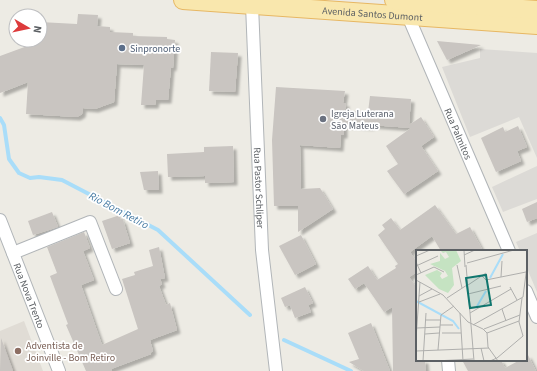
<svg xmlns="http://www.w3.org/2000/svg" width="537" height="371" font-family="'Source Sans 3',sans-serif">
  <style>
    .industrial { fill: #dcdad6 }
    .education { fill: #e0dcd5 }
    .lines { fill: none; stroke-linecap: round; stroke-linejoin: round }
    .stream { stroke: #a9ddf9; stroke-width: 4 }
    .building { fill: #c9c5c1; filter: url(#shadow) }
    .street-casing { stroke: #b1b5b8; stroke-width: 14 }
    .primary-casing { stroke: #e7b763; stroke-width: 20 }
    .street { stroke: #fff; stroke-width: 12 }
    .primary { stroke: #f9e7ad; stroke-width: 18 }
    .service-dot { fill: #5c6f8a; stroke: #fff; stroke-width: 1.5 }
    .worship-dot { fill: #6b7280; stroke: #fff; stroke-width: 1.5 }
    .education-dot { fill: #8d6e63; stroke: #fff; stroke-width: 1.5 }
    .labels { text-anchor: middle; stroke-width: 3.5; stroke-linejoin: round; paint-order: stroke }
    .street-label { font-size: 10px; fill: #5c6064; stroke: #fff }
    .service-label { font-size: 10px; fill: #4e5e75; stroke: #fff; text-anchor: start }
    .worship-label { font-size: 10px; fill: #5b616d; stroke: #fff; text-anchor: start }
    .education-label { font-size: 10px; fill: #785e54; stroke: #fff; text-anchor: start }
    .water-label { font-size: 11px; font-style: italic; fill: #4479a2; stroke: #fff }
    .inset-river { fill: none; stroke: #a9ddf9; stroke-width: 2 }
    .inset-road { fill: none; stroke: #afafad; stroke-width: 1 }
    .view { fill: #0f766e; fill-opacity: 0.15; stroke: #0f766e; stroke-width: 2 }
    .inset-edge { fill: none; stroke: #5c6064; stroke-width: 2 }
  </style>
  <defs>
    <filter id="shadow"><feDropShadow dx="3.5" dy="3.5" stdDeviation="1" flood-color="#0004"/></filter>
  </defs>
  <rect width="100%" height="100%" fill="#edebe4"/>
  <g class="industrial">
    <polygon points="480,49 537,53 537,158 519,117 470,137 442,67 480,58"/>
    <polygon points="537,166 537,199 503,212 492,187"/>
    <polygon points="537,233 537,292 526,266 526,251 520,251 516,242"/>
  </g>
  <polygon class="education" points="24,321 43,371 0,371 0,331"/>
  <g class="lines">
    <g class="stream">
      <polyline points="0,118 4,125 9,159 19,173 30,178 39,177 62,180 158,230 250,315"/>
      <polyline points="284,340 351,371"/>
    </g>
  </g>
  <g class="building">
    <polygon points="78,14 98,15 97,26 110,27 110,32 133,33 133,36 167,37 167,39 175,40 173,68 171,67 168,100 156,100 155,105 141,105 144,65 117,64 114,102 95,109 83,108 82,114 77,117 26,114 28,82 0,93 0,56 30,45 30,40 40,40 40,22 77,24"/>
    <polygon points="437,41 481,45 447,60"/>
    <polygon points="211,52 238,53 235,92 209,91"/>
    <polygon points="276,87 345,91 343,103 346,103 345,110 368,112 370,96 411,99 409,125 421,117 434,137 421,146 438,171 404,194 387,171 398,164 386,146 411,128 371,125 371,127 344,125 344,135 341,135 340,148 300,145 301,189 320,188 333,209 298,232 298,206 274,206 272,140"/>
    <polygon points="518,126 527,147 517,151 521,161 496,172 481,138 503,127 505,132"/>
    <polygon points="233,146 234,182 205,183 205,176 168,177 167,154 204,152 204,147"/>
    <polygon points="158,171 159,190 144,190 140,172"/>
    <polygon points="537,202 537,218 527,222 522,209"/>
    <polygon points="435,205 456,234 470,227 483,251 441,251 432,236 410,252 417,263 417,272 409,277 417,288 417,360 425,360 426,371 393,371 392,307 384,312 364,283 355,289 348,279 368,266 377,280 396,268 395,266 398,264 378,235 385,229 382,225 391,218 400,230"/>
    <polygon points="52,212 58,227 33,235 28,221"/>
    <polygon points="120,215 121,220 123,220 130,243 112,249 102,221"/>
    <polygon points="84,232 90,248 83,251 94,280 81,285 102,345 138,329 122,279 135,275 134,272 153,266 149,250 159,247 165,278 160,279 162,284 159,286 166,305 170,303 177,330 150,340 153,351 150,353 151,354 111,369 112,371 86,371 66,325 68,324 50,276 57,273 47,247"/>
    <polygon points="301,235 316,264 295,275 279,246"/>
    <polygon points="305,287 313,303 308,305 311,312 295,318 290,305 285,307 281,298"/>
    <polygon points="371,323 390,371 364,371 349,362 359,359 348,333"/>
    <polygon points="1,338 13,371 0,371"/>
    <polygon points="528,355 536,371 468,371 462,360 501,360 505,368 520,360 526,360 526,356"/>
  </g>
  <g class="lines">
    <defs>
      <g id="street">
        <path id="s1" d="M252,5L262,250L276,371"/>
        <path id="s2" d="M408,16L509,251"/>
        <path id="s3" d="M0,220L59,371"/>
        <polyline points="13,253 90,222 116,289"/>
        <polyline points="526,291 537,317"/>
        <polyline points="448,360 449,371"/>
      </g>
      <g id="primary">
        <path id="s4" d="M183,0L537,25"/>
        <polyline points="394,0 537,10"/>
      </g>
    </defs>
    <use href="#street" class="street-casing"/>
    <use href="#primary" class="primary-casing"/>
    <use href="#street" class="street"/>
    <use href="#primary" class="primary"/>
  </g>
  <circle class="service-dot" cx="122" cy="48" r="4"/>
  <circle class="worship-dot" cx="323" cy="119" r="4"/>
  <circle class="education-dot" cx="18" cy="351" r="4"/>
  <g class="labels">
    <g class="street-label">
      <text dy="4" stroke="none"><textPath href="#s4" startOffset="190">Avenida Santos Dumont</textPath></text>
      <text dy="4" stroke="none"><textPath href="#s2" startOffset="128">Rua Palmitos</textPath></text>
      <text dy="4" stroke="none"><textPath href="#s1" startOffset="183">Rua Pastor Schliper</textPath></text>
      <text dy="4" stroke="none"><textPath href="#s3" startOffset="81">Rua Nova Trento</textPath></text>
    </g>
    <g class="service-label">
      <text x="130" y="52">Sinpronorte</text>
    </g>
    <g class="worship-label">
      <text x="331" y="117">Igreja Luterana<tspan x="331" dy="12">São Mateus</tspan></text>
    </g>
    <g class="education-label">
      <text x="26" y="349">Adventista de<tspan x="26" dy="12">Joinville - Bom Retiro</tspan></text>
    </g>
    <g class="water-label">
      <text transform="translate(119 210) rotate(28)" y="4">Rio Bom Retiro</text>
    </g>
  </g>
  <g transform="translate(416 250)">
    <rect width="111" height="111" fill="#edebe4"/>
    <path d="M24,0H40L45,11L36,18L38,35L32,43L23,39L9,25L21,20L26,23L24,26L26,29L32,26L29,21L14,14L24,11V3L29,9L33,7L30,2L27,3Z" fill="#c5e3c2"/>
    <path class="inset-river" d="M74,28L87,4M0,51L37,71L43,79M60,58L70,41"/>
    <path class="inset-road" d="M48,0L49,17M48,5L59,0M0,6L14,0M0,12L5,23M51,13L98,0M41,15L46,38M50,15L58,111M0,16L22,6M0,25L18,17L28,22M66,26L70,30L110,22M85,27L86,11M0,30L27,45L52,72L67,79L71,83L72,97L82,111M52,35L70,23M94,37L101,50M52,44L85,36M3,46L16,39M31,48L51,35M3,52L24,44M86,59L90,71M44,63L47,111M54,63L95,39M9,70H24M24,75H37M57,75L107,47L111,16M1,78L24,77M68,79L104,65M26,83H45M71,83L103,71M9,84L23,83M0,89L4,32M65,98L68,111M22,100L25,65L38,56M0,101L73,98M7,111L10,63M19,111L57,109M74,111L81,108L107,86L103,72L106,48"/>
    <path class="view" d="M70,25L75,55L54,58L50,28Z"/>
    <rect width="111" height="111" class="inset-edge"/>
  </g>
  <g transform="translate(28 28) rotate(99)"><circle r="19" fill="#ffffff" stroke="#bebfc1"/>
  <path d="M0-3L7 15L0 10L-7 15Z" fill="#dd3b3c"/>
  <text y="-6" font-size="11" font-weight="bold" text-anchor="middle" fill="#5c6064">N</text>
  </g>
</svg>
